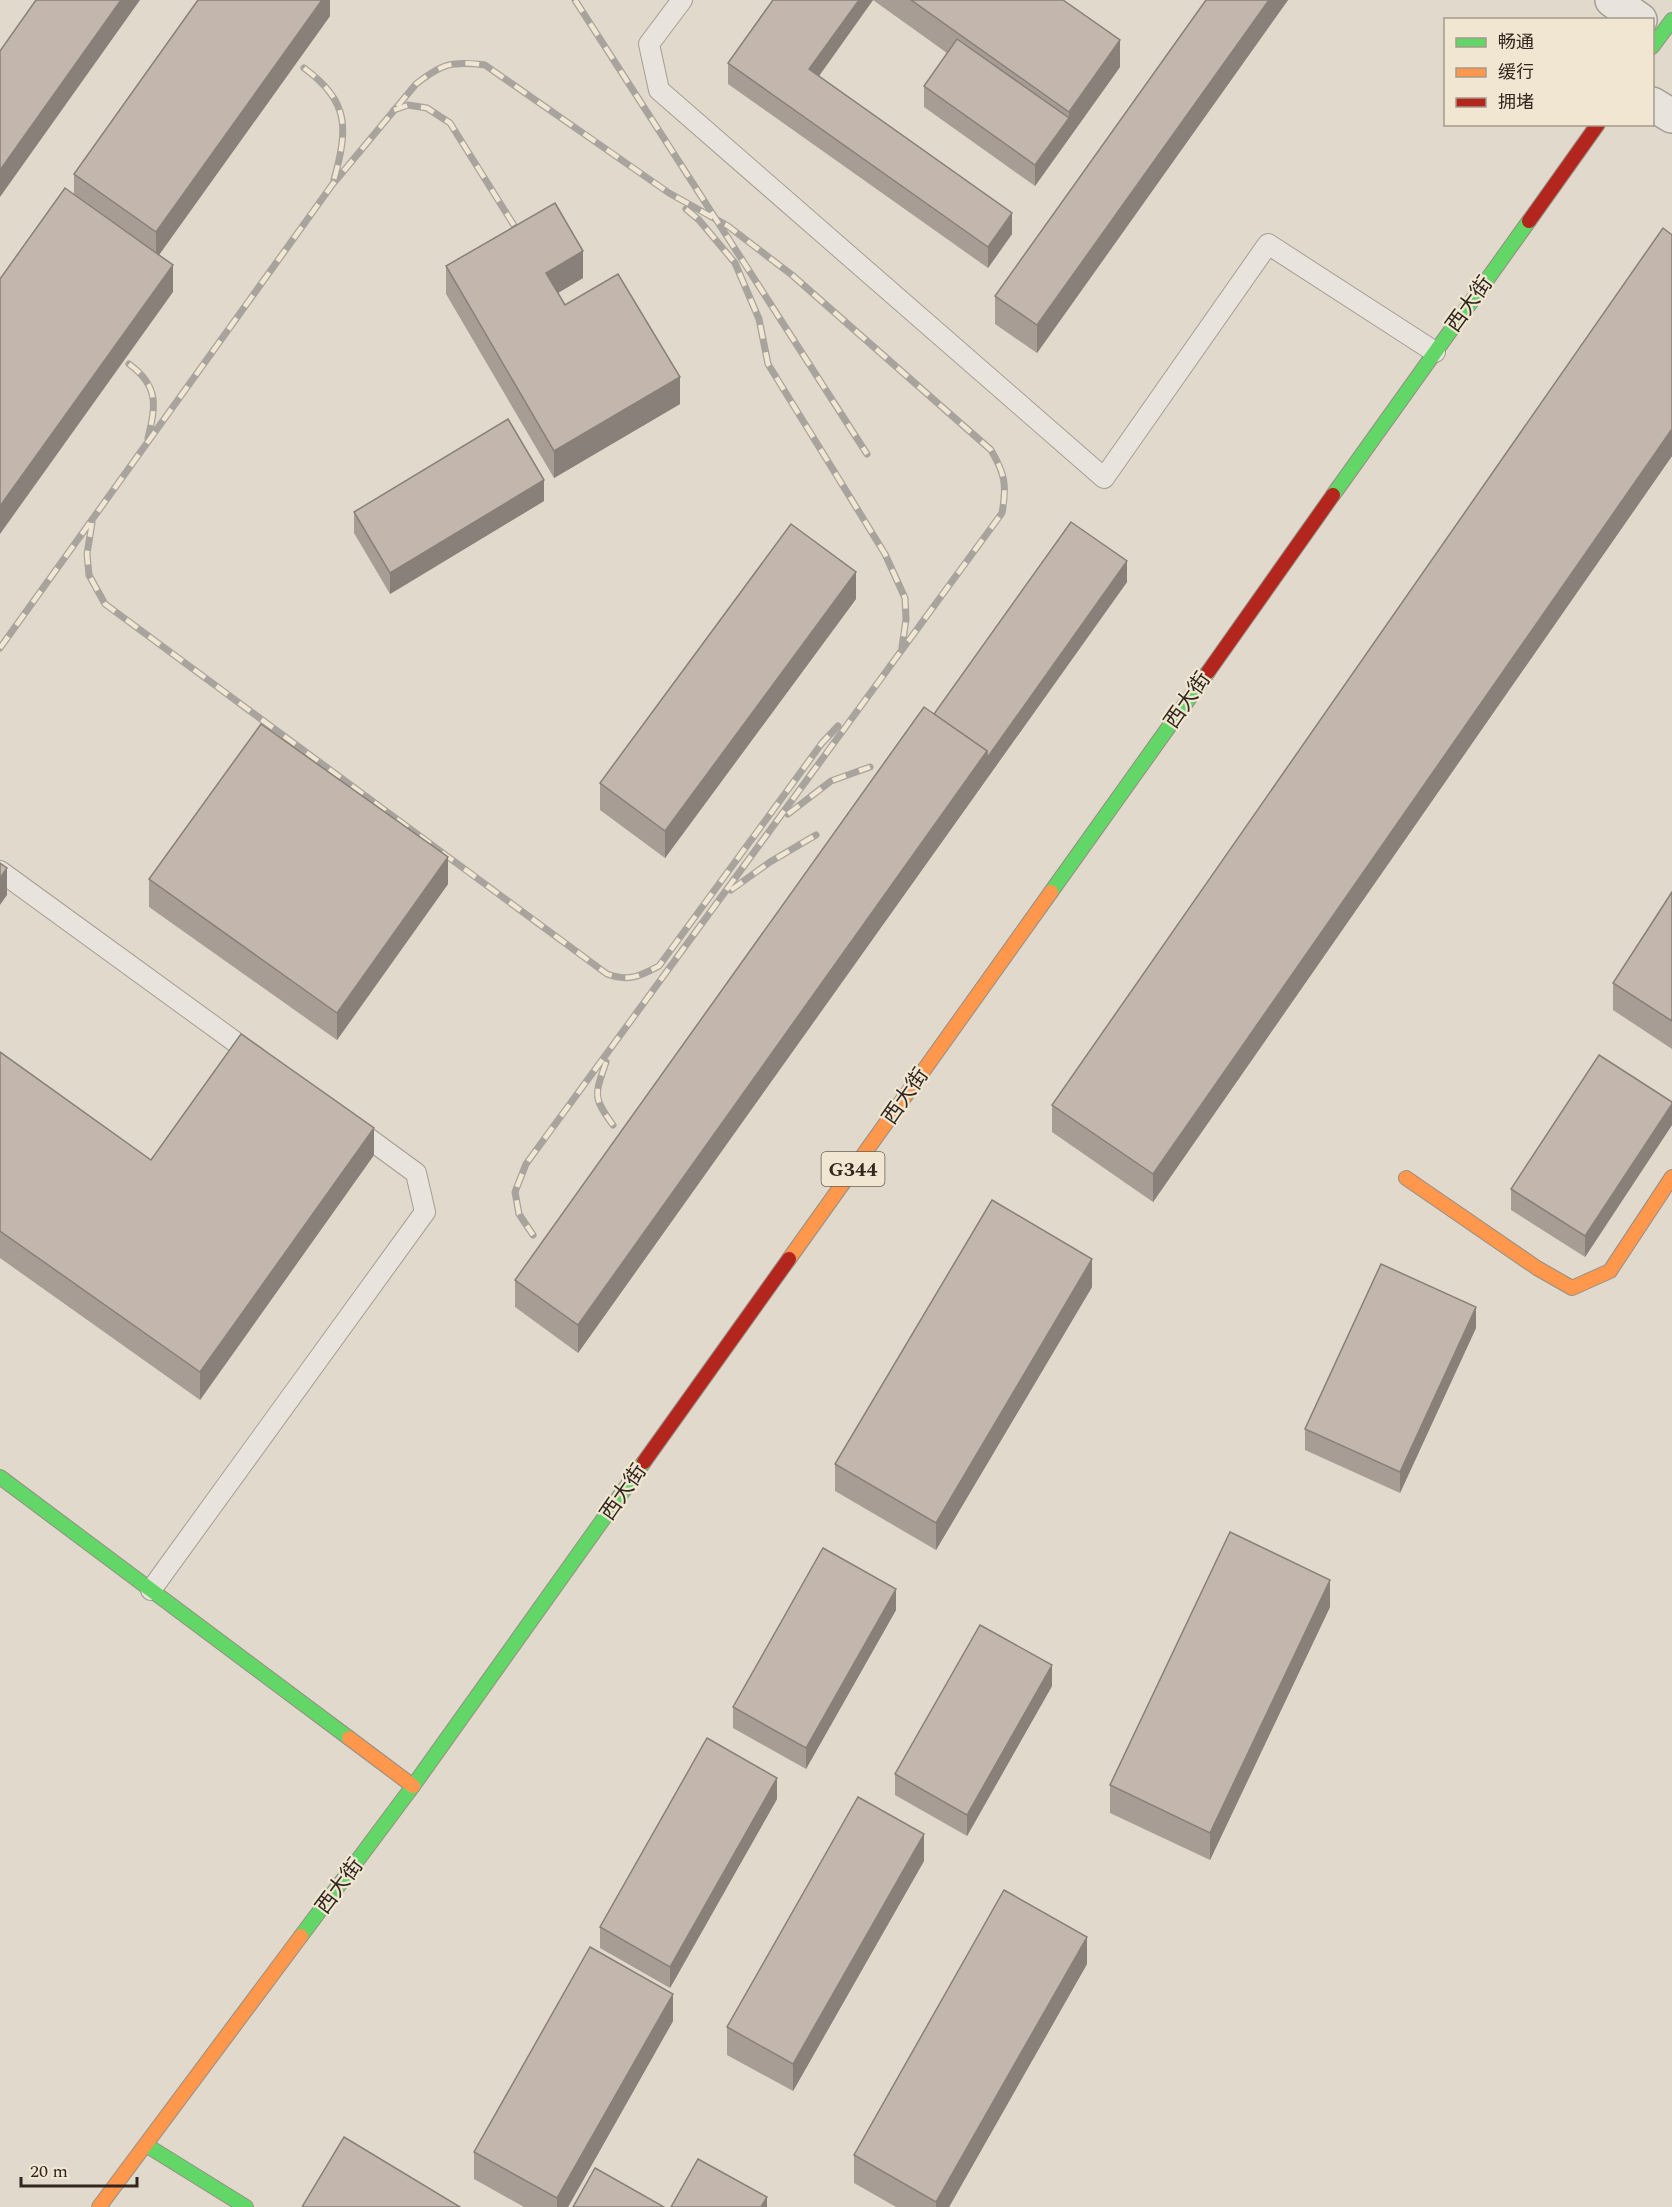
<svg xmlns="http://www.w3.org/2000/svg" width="1672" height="2207" font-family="Spectral,'Noto Sans SC',serif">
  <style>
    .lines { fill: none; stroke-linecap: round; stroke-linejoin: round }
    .lane-casing { stroke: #a59e95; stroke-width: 22 }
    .street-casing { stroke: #a59e95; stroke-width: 36 }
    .fast-casing { stroke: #958e85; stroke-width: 16 }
    .slow-casing { stroke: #958e85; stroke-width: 16 }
    .jam-casing { stroke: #958e85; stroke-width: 16 }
    .lane { stroke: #e8e4dd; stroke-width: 20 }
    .street { stroke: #e8e4dd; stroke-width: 33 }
    .fast { stroke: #63d668; stroke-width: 14 }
    .slow { stroke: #ff974d; stroke-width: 14 }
    .jam { stroke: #b3261e; stroke-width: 14 }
    .rail-casing { stroke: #a8a39d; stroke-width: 7 }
    .rail { stroke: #f0e6d2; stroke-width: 4.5; stroke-dasharray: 14; stroke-linecap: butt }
    .wall { fill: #a89d95 }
    .shaded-wall { fill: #888079 }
    .building { fill: #c3b7ad; stroke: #888079; stroke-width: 1.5 }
    .labels { text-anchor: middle; stroke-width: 4.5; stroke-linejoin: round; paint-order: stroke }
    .shield { fill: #f0e6d2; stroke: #6b6055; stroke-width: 1.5 }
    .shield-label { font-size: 20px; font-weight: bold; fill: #32271f }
    .street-label { font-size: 21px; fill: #32271f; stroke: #f0e6d2 }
  </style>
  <rect width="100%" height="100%" fill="#e0d9cc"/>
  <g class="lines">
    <defs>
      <g id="lane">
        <polyline points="682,0 649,44 659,90 1104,478 1268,244 1435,352"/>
        <polyline points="0,871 256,1057"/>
        <polyline points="151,1590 425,1212 416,1173 353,1127"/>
      </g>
      <g id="street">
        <polyline points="1612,0 1640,20"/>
        <polyline points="1652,104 1672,116"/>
      </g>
      <g id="fast">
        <polyline points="1652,47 1672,20"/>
        <polyline points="1333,495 1529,221"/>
        <polyline points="1051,892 1208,672"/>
        <polyline points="0,1477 349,1738"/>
        <polyline points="301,1936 413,1786 644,1462"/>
        <polyline points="146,2145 246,2207"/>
      </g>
      <g id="slow">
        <polyline points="1406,1178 1537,1268 1572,1288 1610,1271 1672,1177"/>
        <polyline points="789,1259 1051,892"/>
        <polyline points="349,1738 413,1786"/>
        <polyline points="99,2207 301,1936"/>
      </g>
      <g id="jam">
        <polyline points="1529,221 1598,124"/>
        <polyline points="1208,672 1333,495"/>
        <polyline points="644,1462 789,1259"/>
      </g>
    </defs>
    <use href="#lane" class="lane-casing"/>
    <use href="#street" class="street-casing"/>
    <use href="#fast" class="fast-casing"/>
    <use href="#slow" class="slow-casing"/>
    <use href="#jam" class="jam-casing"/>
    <use href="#lane" class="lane"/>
    <use href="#street" class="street"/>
    <use href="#fast" class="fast"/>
    <use href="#slow" class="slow"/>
    <use href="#jam" class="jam"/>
    <defs>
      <g id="rail">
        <polyline points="575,0 867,454"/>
        <path d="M304,68C350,102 348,128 334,180"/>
        <polyline points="394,110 408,105 427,108 450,123 515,227"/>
        <polyline points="686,209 699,220 735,263 759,319 768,364 885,554 905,598 906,619 902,647"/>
        <path d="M129,364C159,386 156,405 148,438"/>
        <path d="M92,523L87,554L89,575L105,604L607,974C629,982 640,976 659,966L822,743L838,726"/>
        <path d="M0,648L332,185L416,84C443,63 452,61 485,65L669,193L728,226L792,275L991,450C1005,474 1007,485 1002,513L526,1164L515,1192L519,1214L533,1235"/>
        <polyline points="788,814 831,781 870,767"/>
        <polyline points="731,890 770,862 816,835"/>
        <path d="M606,1062C595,1095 592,1096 613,1125"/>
      </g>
    </defs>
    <use href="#rail" class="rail-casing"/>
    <use href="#rail" class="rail"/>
  </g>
  <g class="wall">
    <polygon points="330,0 330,16 159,255 173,292 74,195 74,174"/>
    <polygon points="773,0 1063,0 1120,67 1035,186 924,107 924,86 947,53 873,0 819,76 1012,234 988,268 728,84 728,63"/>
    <polygon points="1206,0 1288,0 1037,353 995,324 995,296"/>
    <polygon points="1672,235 1672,456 1153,1202 1052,1132 1052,1105"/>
    <polygon points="446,266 583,278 558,293 565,305 680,404 554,478 446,294"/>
    <polygon points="544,501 390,594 354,533 354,512"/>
    <polygon points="1127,582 578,1353 515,1307 515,1280 934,714"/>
    <polygon points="856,599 665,858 600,810 600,783"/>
    <polygon points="149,879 448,884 337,1040 149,907"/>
    <polygon points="1672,892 1672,1049 1613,1010 1613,983"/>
    <polygon points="0,1052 151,1160 374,1155 200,1400 0,1258"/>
    <polygon points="1672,1102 1672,1125 1585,1257 1511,1210 1511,1189"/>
    <polygon points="1092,1287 936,1550 835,1491 835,1464"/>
    <polygon points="1476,1328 1400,1493 1305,1450 1305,1429"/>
    <polygon points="1330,1607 1210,1860 1110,1813 1110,1785"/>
    <polygon points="896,1610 806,1769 733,1728 733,1707"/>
    <polygon points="1052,1686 967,1836 895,1795 895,1774"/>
    <polygon points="777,1799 670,1988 600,1948 600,1927"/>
    <polygon points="924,1861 793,2091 727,2055 727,2027"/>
    <polygon points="1087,1964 949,2207 896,2207 854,2183 854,2155"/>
    <polygon points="673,2021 568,2207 524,2207 474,2179 474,2152"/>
  </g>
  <g class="shaded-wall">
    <polygon points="121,0 140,0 0,197 0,170"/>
    <polygon points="322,0 330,0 330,16 156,259 156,232"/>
    <polygon points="859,0 873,0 809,90 809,69"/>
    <polygon points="1269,0 1288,0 1037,353 1037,325"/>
    <polygon points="1120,40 1120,67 1035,186 1035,165 1069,118 1069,112"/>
    <polygon points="1012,213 1012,234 988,268 988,247"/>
    <polygon points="583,251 583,278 546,300 546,273"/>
    <polygon points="173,265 173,292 0,534 0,506"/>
    <polygon points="680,377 680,404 554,478 554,451"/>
    <polygon points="1672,429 1672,456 1153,1202 1153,1174"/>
    <polygon points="544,480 544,501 390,594 390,573"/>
    <polygon points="1127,561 1127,582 578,1353 578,1325 987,751"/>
    <polygon points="856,572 856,599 665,858 665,831"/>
    <polygon points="448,857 448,884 337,1040 337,1013"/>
    <polygon points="7,868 7,895 0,905 0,878"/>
    <polygon points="1672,1104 1672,1125 1585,1257 1585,1236"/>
    <polygon points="374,1128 374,1155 200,1400 200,1372"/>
    <polygon points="1092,1259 1092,1287 936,1550 936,1523"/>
    <polygon points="1476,1307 1476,1328 1400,1493 1400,1472"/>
    <polygon points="1330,1580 1330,1607 1210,1860 1210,1833"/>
    <polygon points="896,1589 896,1610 806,1769 806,1748"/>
    <polygon points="1052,1665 1052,1686 967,1836 967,1815"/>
    <polygon points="777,1778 777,1799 670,1988 670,1967"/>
    <polygon points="924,1834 924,1861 793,2091 793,2064"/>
    <polygon points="1087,1937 1087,1964 949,2207 936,2207 936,2202"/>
    <polygon points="673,1994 673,2021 568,2207 557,2207 557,2198"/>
    <polygon points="767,2197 767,2207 761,2207"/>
  </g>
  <g class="building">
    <polygon points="36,0 121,0 0,170 0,51"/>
    <polygon points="198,0 322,0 156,232 74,174"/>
    <polygon points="773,0 859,0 809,69 1012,213 988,247 728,63"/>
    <polygon points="911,0 1063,0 1120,40 1069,112"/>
    <polygon points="1206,0 1269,0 1037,325 995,296"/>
    <polygon points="957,39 1069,118 1035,165 924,86"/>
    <polygon points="65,188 173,265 0,506 0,279"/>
    <polygon points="555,203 583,251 546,273 565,305 618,274 680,377 554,451 446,266"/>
    <polygon points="1663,228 1672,235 1672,429 1153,1174 1052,1105"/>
    <polygon points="508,419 544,480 390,573 354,512"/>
    <polygon points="1071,522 1127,561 987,758 987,751 934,714"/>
    <polygon points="791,524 856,572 665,831 600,783"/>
    <polygon points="924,707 987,751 578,1325 515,1280"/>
    <polygon points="261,724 448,857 337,1013 149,879"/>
    <polygon points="0,863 7,868 0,878"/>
    <polygon points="1672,892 1672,1021 1613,983"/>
    <polygon points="241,1034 374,1128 200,1372 0,1231 0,1052 151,1160"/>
    <polygon points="1599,1055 1672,1102 1672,1104 1585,1236 1511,1189"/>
    <polygon points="992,1200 1092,1259 936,1523 835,1464"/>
    <polygon points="1381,1264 1476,1307 1400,1472 1305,1429"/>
    <polygon points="1230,1532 1330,1580 1210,1833 1110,1785"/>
    <polygon points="823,1548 896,1589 806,1748 733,1707"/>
    <polygon points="980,1625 1052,1665 967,1815 895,1774"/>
    <polygon points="707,1738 777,1778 670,1967 600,1927"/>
    <polygon points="858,1797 924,1834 793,2064 727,2027"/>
    <polygon points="1004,1890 1087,1937 936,2202 854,2155"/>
    <polygon points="590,1947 673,1994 557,2198 474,2152"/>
    <polygon points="344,2137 460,2207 302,2207"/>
    <polygon points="698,2159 767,2197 761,2207 671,2207"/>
    <polygon points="595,2168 664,2207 573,2207"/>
  </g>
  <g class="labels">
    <rect class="shield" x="821.5" y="1152" width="63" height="34" rx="4.5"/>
    <g class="shield-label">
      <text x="853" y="1176">G344</text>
    </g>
    <g class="street-label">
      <text transform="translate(1469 304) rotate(-54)" y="7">西大街</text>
      <text transform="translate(1187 700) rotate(-55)" y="7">西大街</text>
      <text transform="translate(905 1096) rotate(-55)" y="7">西大街</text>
      <text transform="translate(623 1492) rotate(-55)" y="7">西大街</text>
      <text transform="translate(339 1886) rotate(-53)" y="7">西大街</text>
    </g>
  </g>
  <rect x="1444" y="18" width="210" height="108" fill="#f0e6d2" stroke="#a49a8a" stroke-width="1.5"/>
  <rect x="1456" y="38" width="30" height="9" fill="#63d668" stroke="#a49a8a" stroke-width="1.5"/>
  <text x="1498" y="48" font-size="18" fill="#32271f">畅通</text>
  <rect x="1456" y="68" width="30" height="9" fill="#ff974d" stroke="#a49a8a" stroke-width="1.5"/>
  <text x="1498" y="78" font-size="18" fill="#32271f">缓行</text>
  <rect x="1456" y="98" width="30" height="9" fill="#b3261e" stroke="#a49a8a" stroke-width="1.5"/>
  <text x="1498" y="108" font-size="18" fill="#32271f">拥堵</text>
  <path d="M21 2177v9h116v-9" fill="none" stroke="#32271f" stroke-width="3"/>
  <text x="30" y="2177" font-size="18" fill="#32271f" stroke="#f0e6d2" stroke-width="4.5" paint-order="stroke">20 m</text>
</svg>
